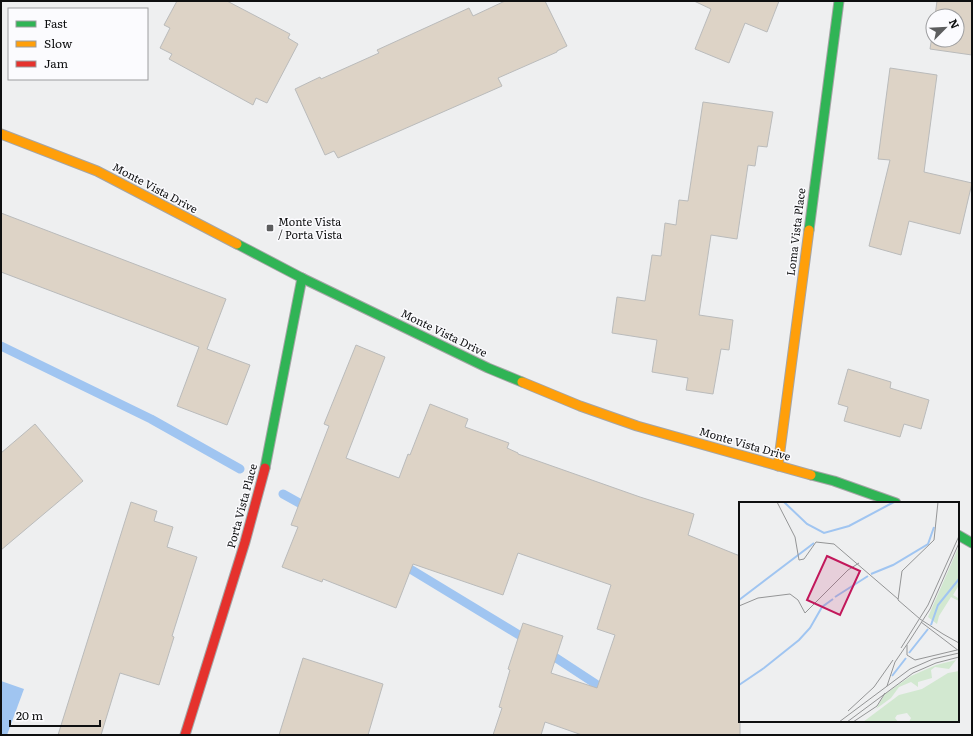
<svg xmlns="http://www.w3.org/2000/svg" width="973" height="736" font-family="Literata,serif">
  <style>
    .water { fill: #a0c5f1 }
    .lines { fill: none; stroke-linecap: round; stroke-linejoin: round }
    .stream { stroke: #a0c5f1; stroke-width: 9 }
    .building { fill: #ddd3c6; stroke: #babbbb }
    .fast-casing { stroke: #a5a5a6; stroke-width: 11 }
    .slow-casing { stroke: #a5a5a6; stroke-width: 11 }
    .jam-casing { stroke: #a5a5a6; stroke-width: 11 }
    .fast { stroke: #30b455; stroke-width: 9 }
    .slow { stroke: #ff9f0a; stroke-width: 9 }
    .jam { stroke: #e5322d; stroke-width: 9 }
    .poi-dot { fill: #5c5d5e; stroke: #fbfbfe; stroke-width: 1.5 }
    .labels { text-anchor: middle; stroke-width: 3; stroke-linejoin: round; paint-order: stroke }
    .street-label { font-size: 11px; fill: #0e0f10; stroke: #fbfbfe }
    .poi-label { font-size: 11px; fill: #0e0f10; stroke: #fbfbfe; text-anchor: start }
    .inset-river { fill: none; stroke: #a0c5f1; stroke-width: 2 }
    .inset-road { fill: none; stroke: #949596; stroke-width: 1 }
    .view { fill: #c2185b; fill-opacity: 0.15; stroke: #c2185b; stroke-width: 2 }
    .inset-edge { fill: none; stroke: #0e0f10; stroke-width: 2 }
  </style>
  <rect width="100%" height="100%" fill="#eeeff0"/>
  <polygon class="water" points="1,681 24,689 7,735 1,735"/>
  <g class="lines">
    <g class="stream">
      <polyline points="1,346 151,419 240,469"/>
      <polyline points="283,494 310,509"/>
      <polyline points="402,564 529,641"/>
      <polyline points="547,652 608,692"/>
    </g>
  </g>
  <g class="building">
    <polygon points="177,1 227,1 290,34 288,38 298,44 267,103 256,98 253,105 169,59 172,54 160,48 170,28 164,25"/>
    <polygon points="505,1 545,1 567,46 557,51 557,52 498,78 502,86 338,158 334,151 325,155 295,89 320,77 321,79 379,53 377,50 469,8 473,16"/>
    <polygon points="694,1 779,1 767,32 745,23 729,63 695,49 711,9"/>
    <polygon points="937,1 972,1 972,55 930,49 933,30 933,40 957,40 957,16 935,16"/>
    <polygon points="890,68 937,75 924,172 972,183 960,234 909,221 901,255 869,246 890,160 878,159"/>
    <polygon points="703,102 773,112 767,147 758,146 755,166 748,165 737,239 711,235 699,315 733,320 729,350 721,349 713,394 686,390 688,378 652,372 657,340 612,333 617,297 645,301 652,255 661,256 665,223 676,225 679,200 688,201"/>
    <polygon points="1,213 226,299 207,349 250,365 227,425 177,406 199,347 1,272"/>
    <polygon points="356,345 385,357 346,458 399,478 408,454 410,455 430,404 468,419 465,427 509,443 507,448 518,453 518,454 640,497 694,514 688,535 740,556 740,735 582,735 545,722 541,735 493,735 502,708 499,707 510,670 508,669 523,623 563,636 551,673 597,688 615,635 597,629 611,585 518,553 503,595 413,564 396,608 323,579 322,582 282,567 298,527 291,525 329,426 324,424"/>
    <polygon points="848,369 891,382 890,388 929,400 921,429 904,424 900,437 844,421 848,407 838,404"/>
    <polygon points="35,424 83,481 1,550 1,453"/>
    <polygon points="131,502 157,511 154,521 173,527 167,547 197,557 172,636 174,637 159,685 120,673 101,735 58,735"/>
    <polygon points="303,658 383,684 368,735 279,735"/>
  </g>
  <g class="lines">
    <defs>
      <g id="fast">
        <polyline points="809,230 839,1"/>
        <polyline points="237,244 302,278 488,368 522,382"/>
        <polyline points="265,468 302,278"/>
        <polyline points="811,475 834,481 896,503"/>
        <polyline points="958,535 972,543"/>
      </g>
      <g id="slow">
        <polyline points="1,134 97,171 237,244"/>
        <polyline points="522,382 580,406 637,426 811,475"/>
        <polyline points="778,466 809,230"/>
      </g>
      <polyline id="jam" points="185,735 245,542 265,468"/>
    </defs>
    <use href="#fast" class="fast-casing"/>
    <use href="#slow" class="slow-casing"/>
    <use href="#jam" class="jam-casing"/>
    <use href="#fast" class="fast"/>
    <use href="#slow" class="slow"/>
    <use href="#jam" class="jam"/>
  </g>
  <rect class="poi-dot" x="266" y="224" width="8" height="8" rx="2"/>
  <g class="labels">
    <g class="street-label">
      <text transform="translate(155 188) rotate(28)" y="4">Monte Vista Drive</text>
      <text transform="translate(796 232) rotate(-83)" y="4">Loma Vista Place</text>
      <text transform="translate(444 333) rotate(26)" y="4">Monte Vista Drive</text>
      <text transform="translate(745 444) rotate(16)" y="4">Monte Vista Drive</text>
      <text transform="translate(242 506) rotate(-75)" y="4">Porta Vista Place</text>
    </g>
    <g class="poi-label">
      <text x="278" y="226">Monte Vista<tspan x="278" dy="13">/ Porta Vista</tspan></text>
    </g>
  </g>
  <g transform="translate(739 502)">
    <rect width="220" height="220" fill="#eeeff0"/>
    <path d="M220,44V83L214,93L219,96L220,99L212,95L200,114L198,122L189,115ZM217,158L210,167L196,165L192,168L193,176L179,180V185L172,180L160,185L152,196L119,220L137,207L146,192L172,174L197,163ZM220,169V220H170L172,216L168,211L158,213L156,216L159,220H124L160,193L183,187L209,171Z" fill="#d2e8d0"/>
    <path class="inset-river" d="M45,0L68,22L85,31L110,24L155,0M132,72L154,63L189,42L195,25M96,95L129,74M0,98L75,41M192,123L199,103L220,77M170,151L189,127M153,174L167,156M0,183L25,166L60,138L71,126L83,105L94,97"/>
    <path class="inset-road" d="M38,0L56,35L60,58L65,57L77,40L95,42L159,97M199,0L195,38L163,69L159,98L181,117L204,132M0,104L19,96L51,92L59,98L66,111L109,68L120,61M182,120L220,149M204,132L220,141M171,138L191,107L220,41M168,143V153L176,158L218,148M162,146L189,103L220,34M148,184L156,160L171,138M109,209L135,185L154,158M100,220L171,167L194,157L220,151M108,220L174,171L197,161L220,155M114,220L138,204L146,191"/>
    <path class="view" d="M88,54L121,69L101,113L68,98Z"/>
    <rect width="220" height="220" class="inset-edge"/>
  </g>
  <rect width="973" height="736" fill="none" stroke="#0e0f10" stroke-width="4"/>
  <rect x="8" y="8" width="140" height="72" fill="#fbfbfe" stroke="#9c9d9f"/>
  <rect x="16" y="21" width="20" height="6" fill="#30b455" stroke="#9c9d9f"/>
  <text x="44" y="28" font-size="12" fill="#0e0f10">Fast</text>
  <rect x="16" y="41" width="20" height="6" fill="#ff9f0a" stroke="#9c9d9f"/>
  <text x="44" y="48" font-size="12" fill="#0e0f10">Slow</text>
  <rect x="16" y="61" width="20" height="6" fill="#e5322d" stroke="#9c9d9f"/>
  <text x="44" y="68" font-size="12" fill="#0e0f10">Jam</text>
  <g transform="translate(945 28) rotate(66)"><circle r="19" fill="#fbfbfe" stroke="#9c9d9f"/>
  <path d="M0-3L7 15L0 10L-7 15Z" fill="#5c5d5e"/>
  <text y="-6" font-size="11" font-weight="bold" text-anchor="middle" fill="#0e0f10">N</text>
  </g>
  <path d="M10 720v6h90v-6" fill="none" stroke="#0e0f10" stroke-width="2"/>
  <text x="16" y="720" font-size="12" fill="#0e0f10" stroke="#fbfbfe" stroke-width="3" paint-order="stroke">20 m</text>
</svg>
